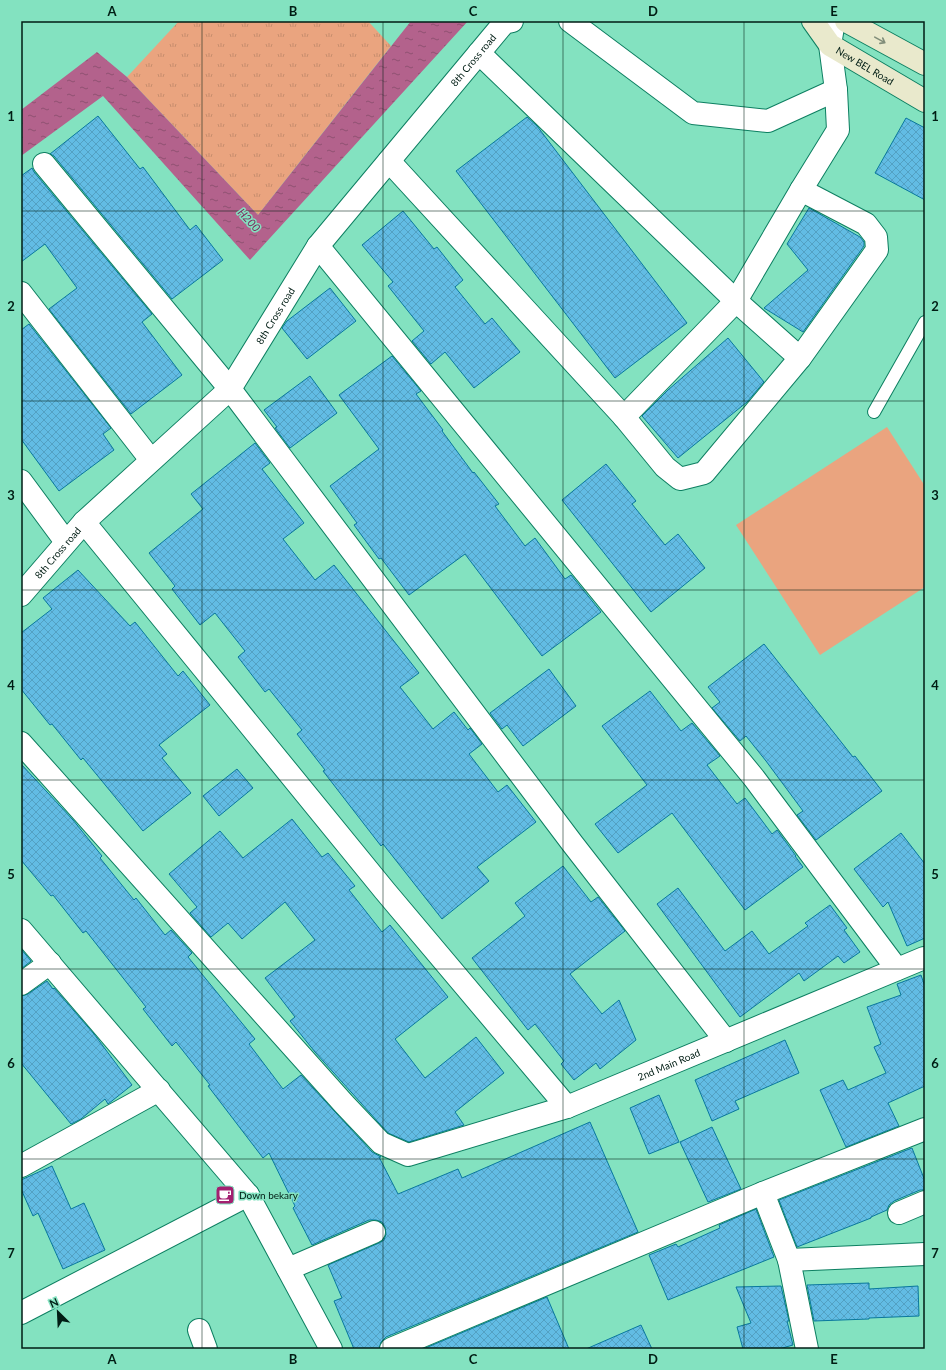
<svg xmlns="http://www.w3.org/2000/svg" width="946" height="1370" font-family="Lato,sans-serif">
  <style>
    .grass { fill: url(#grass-tufts) }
    .park { fill: #eaa47f }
    .water { fill: url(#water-ripples) }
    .building { fill: url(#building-cross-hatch); stroke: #09789d }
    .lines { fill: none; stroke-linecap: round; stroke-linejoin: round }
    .service-casing { stroke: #0d7f61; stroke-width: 14 }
    .minor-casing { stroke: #0d7f61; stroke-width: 24 }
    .secondary-casing { stroke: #0d7f61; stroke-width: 24 }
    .service { stroke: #fff; stroke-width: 12 }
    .minor { stroke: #fff; stroke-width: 22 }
    .secondary { stroke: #e9e9cc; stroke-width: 22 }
    .oneway { stroke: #808d79 }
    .grid { fill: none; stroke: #001d14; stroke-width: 1; stroke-opacity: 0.55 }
    .labels { text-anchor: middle; stroke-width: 3; stroke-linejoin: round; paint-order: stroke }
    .street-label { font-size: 10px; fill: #001d14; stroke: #83e2c0 }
    .poi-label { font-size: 10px; fill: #001d14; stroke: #83e2c0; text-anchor: start }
    .water-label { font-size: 11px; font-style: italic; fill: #7f1c57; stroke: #83e2c0 }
    .neatline { fill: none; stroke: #001d14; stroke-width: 1.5 }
    .grid-label { font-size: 13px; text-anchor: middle; font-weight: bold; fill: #001d14 }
  </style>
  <defs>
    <pattern id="grass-tufts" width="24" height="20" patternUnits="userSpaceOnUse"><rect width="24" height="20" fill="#eaa47f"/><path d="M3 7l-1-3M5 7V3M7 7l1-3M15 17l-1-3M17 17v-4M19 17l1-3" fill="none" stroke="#c78d6d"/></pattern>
    <pattern id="water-ripples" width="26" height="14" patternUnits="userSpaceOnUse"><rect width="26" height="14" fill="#b3628c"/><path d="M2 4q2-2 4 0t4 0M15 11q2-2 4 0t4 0" fill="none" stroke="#8f5071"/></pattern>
    <pattern id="building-cross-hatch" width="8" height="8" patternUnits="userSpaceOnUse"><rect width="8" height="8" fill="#62bce4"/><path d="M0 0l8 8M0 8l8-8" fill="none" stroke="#53a1c3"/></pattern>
  </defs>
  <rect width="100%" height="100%" fill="#83e2c0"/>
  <polygon class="grass" points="179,21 368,21 391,46 258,215 127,77"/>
  <polygon class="park" points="887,427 925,486 925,587 820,655 736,525"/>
  <polygon class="water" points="411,21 468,21 250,260 103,96 21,156 21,110 97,52 127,77 258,215"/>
  <g class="building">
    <polygon points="98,116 140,169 143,167 190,230 196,225 223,260 172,299 54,156 50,154"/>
    <polygon points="527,117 537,126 687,323 615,378 456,171"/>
    <polygon points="906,118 925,128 925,200 875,173"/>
    <polygon points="32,168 34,172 152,314 142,322 182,375 131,414 49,309 77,288 45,244 21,262 21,176"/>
    <polygon points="809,208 860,237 864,242 864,246 803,332 764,308 808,270 787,244"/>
    <polygon points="403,211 434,249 437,247 463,280 455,287 485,324 492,318 520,352 474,388 445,352 431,364 412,341 424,331 388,286 393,282 362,245"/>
    <polygon points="330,288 356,321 307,359 282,328 287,321"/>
    <polygon points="29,324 111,428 103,434 114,450 59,491 21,439 21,330"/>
    <polygon points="728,338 764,382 747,402 678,458 642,416 668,390"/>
    <polygon points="392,356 421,391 416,394 443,430 442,431 473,473 474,472 499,504 495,506 525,546 535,538 565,579 571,575 601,612 542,656 465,554 409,595 381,558 379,559 354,525 357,523 330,486 379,449 339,395"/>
    <polygon points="310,376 337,413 290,448 275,428 277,427 264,410"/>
    <polygon points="255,443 270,463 262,469 304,523 283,539 315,580 334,565 419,673 400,687 433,729 454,712 468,730 470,728 482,744 469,754 498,792 507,785 536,822 477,867 489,881 442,919 383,844 381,846 323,771 325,770 297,734 302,730 269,689 265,692 238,657 245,651 215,613 200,625 172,589 175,586 149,553 203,509 191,494"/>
    <polygon points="606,464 636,501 632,504 665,545 678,534 705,568 651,612 562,500"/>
    <polygon points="78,570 130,626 135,622 178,676 183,671 210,705 159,745 167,754 162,758 191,793 143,831 83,758 81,760 52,724 50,725 21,689 21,633 52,609 43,598"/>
    <polygon points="764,644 853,757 855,756 882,791 816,840 797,815 803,811 766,761 746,736 740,741 712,708 720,702 708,687"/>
    <polygon points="549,669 576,706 523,746 507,725 502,729 490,713"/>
    <polygon points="650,691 681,731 692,723 720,756 707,765 737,804 745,798 772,834 777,830 796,856 795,856 803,867 745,910 672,813 618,853 595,824 647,785 602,726"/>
    <polygon points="21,764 73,820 102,856 100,858 134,900 136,898 165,935 171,930 192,953 188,957 255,1039 249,1044 283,1089 301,1075 372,1152 381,1157 379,1157 398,1194 458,1169 462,1178 590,1122 638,1232 386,1337 381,1342 379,1349 354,1349 334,1301 342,1298 328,1265 379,1243 384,1240 386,1234 385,1227 382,1222 376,1220 369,1220 312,1245 293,1208 295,1206 269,1153 263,1158 208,1086 210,1085 176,1042 172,1046 143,1009 146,1007 86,931 83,933 53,895 51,896 21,860"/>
    <polygon points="237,769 253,788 219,816 203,796"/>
    <polygon points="292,819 322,857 328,853 355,886 349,890 382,932 390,925 448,997 395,1039 425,1078 476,1037 504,1073 455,1112 464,1125 409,1142 388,1133 315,1052 290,1021 295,1017 265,978 315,940 285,902 242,939 228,923 211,937 190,913 197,907 169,874 220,831 243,858"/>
    <polygon points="901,833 925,864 925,938 907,946 888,902 883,907 854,869"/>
    <polygon points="563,866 591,902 598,897 625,931 570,974 602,1014 619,1000 636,1040 600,1069 596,1063 574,1080 561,1064 564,1061 535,1024 528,1030 472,958 525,916 515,903"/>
    <polygon points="678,888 725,951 752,931 769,954 808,926 805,923 830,905 847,928 844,930 860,952 844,963 838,956 804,981 799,973 740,1017 657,904"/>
    <polygon points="21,949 31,961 21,969"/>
    <polygon points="921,975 925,987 925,1086 888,1103 899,1126 846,1147 820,1090 843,1080 848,1090 886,1073 874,1047 881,1044 867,1007 901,995 897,984"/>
    <polygon points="47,981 53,989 54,988 94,1034 132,1085 108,1104 105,1099 81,1119 71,1124 21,1063 21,996 28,994"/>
    <polygon points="785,1040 799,1073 735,1101 739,1109 712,1121 695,1080"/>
    <polygon points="659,1095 679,1142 649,1154 630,1108"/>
    <polygon points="712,1127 741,1189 708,1202 680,1142"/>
    <polygon points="912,1148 925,1181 925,1190 920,1190 894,1201 889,1205 887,1210 871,1217 871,1218 797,1247 779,1200"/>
    <polygon points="52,1166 71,1209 84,1203 105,1250 63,1269 38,1213 33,1216 21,1189 21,1180"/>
    <polygon points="756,1209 774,1257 668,1300 649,1255 676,1244 678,1247 720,1228 719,1225"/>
    <polygon points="869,1283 869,1289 918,1286 919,1316 869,1318 869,1319 814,1321 807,1285"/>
    <polygon points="781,1286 789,1321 787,1321 793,1345 779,1349 743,1349 737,1327 751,1323 736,1287"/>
    <polygon points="547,1297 569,1349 423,1349"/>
    <polygon points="641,1325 652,1349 586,1349"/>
  </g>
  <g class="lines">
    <defs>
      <polyline id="service" points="874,412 925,322"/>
      <g id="minor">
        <polyline points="570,21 693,113 768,121 836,90"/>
        <polyline points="479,53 736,301 800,358"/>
        <polyline points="389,161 624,417 665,467 680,479 704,473 800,358 877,250 876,237 866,224 801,190"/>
        <polyline points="44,164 230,389 572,843 726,1041"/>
        <polyline points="318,246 754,778 897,969"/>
        <polyline points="21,293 151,460"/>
        <polyline points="624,417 736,301 801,190 838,130 836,90 830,45 834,21"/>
        <polyline points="21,481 66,542"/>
        <polyline points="84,522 385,891 567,1107"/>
        <path id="s1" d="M21,595L84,522L230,389L318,246L504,23L512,21"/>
        <path id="s2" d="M21,743L344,1104L381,1143L408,1155L567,1107L924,958"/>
        <polyline points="21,930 248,1195 331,1349"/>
        <polyline points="21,984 50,963"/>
        <polyline points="21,1166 159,1090"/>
        <polyline points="763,1193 789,1260 807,1349"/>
        <polyline points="899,1213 925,1202"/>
        <polyline points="789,1260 925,1254"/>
        <polyline points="288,1269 374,1232"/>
        <polyline points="21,1313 248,1195"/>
        <polyline points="199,1330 206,1349"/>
        <polyline points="391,1349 763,1193 925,1129"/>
      </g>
      <g id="secondary">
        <path id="s3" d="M813,21L830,45L925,101"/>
        <polyline points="846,21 925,64"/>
      </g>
    </defs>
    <use href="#service" class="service-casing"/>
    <use href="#minor" class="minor-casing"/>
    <use href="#secondary" class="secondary-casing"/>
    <use href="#service" class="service"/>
    <use href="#minor" class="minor"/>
    <use href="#secondary" class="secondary"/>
  </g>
  <defs><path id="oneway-shaft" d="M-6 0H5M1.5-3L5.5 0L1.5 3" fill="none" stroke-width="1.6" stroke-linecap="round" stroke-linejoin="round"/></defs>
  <use class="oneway" href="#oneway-shaft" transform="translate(880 40) rotate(29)"/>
  <path class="grid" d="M202,21V1349M383,21V1349M563,21V1349M744,21V1349M21,211H925M21,401H925M21,590H925M21,780H925M21,969H925M21,1159H925"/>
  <defs>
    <symbol id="cafe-square" viewBox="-11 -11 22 22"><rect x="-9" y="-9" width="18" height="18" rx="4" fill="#a32070" stroke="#83e2c0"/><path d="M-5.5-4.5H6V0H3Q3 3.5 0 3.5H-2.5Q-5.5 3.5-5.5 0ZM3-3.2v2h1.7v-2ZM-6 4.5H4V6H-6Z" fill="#fff"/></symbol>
  </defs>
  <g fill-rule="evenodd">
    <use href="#cafe-square" x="214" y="1184" width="22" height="22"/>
  </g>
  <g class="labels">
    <g class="street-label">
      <text dy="4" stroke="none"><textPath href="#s1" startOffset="704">8th Cross road</textPath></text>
      <text dy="4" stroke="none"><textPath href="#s3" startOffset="70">New BEL Road</textPath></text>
      <text dy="4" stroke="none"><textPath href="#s1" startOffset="380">8th Cross road</textPath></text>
      <text dy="4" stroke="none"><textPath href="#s1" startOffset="56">8th Cross road</textPath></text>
      <text dy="4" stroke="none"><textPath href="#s2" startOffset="844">2nd Main Road</textPath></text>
    </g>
    <g class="poi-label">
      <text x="239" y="1199">Down bekary</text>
    </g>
    <g class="water-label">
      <text transform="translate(249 220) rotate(47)" y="4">H200</text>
    </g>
  </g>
  <rect width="946" height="1370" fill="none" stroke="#83e2c0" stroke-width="44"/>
  <g transform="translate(58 1312) rotate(336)" stroke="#83e2c0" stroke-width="3" paint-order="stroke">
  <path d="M0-3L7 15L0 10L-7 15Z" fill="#001d14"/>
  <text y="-6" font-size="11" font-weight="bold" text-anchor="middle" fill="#001d14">N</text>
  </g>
  <rect x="22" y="22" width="902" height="1326" class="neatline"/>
  <g class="grid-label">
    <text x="112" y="16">A</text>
    <text x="293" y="16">B</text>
    <text x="473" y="16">C</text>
    <text x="653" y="16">D</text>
    <text x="834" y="16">E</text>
    <text x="11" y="121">1</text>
    <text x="935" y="121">1</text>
    <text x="11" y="311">2</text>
    <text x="935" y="311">2</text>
    <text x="11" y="500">3</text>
    <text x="935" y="500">3</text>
    <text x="11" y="690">4</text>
    <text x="935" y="690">4</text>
    <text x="11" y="879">5</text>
    <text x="935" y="879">5</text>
    <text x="11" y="1068">6</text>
    <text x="935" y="1068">6</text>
    <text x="11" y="1258">7</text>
    <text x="935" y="1258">7</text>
    <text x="112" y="1364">A</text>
    <text x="293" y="1364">B</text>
    <text x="473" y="1364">C</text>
    <text x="653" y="1364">D</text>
    <text x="834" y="1364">E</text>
  </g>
</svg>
